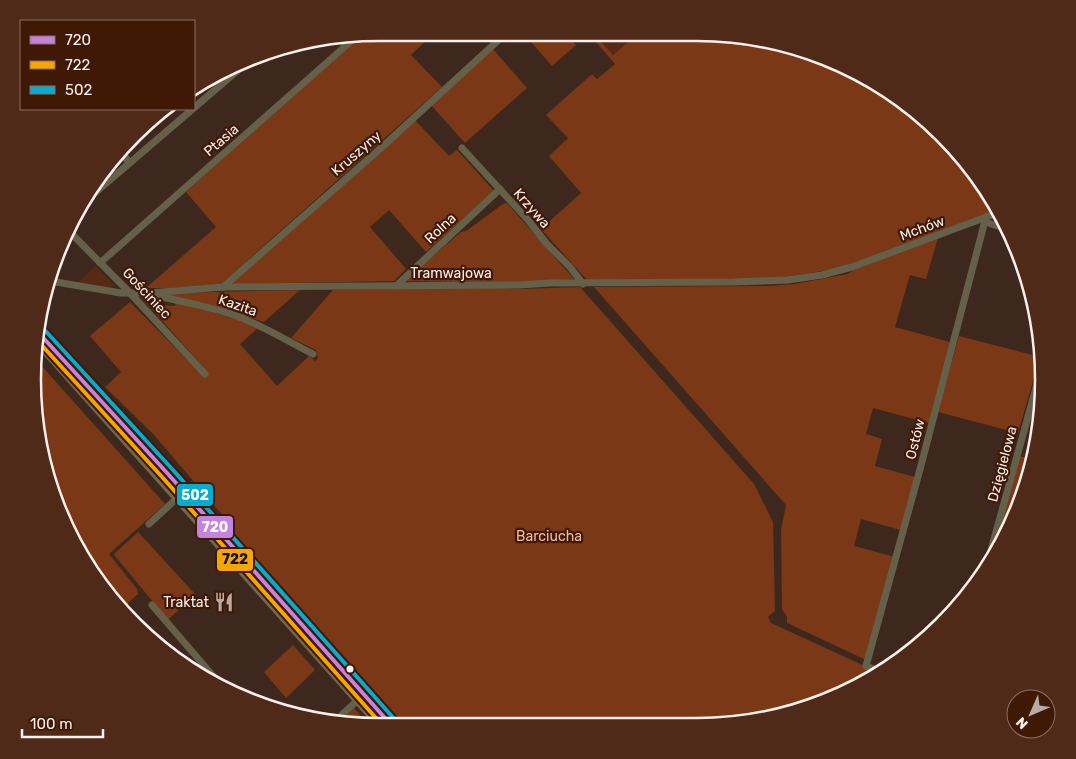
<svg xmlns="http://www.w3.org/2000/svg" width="1076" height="759" font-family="Rubik,sans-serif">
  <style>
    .built { fill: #562a15 }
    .green { fill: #7a3817 }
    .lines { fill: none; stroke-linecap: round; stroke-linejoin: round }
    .minor { stroke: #65604a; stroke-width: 7 }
    .major { stroke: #6f694d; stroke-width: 9 }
    .bus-1-casing { stroke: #401906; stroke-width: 8 }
    .bus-2-casing { stroke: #401906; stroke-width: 8 }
    .bus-3-casing { stroke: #401906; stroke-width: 8 }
    .bus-1 { stroke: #c483df; stroke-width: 4 }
    .bus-2 { stroke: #f7a600; stroke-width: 4 }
    .bus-3 { stroke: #06acd0; stroke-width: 4 }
    .bus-dot { fill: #fbf0eb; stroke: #401906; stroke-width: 2 }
    .labels { text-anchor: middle; stroke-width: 4.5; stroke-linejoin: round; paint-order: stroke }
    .street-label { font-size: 14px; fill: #fbf0eb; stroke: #401906 }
    .park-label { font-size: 14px; fill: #f2bca4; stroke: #401906 }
    .poi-label { font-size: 14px; fill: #fbf0eb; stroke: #401906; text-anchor: end }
    .rim { fill: none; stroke: #fbf0eb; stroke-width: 2.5 }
    .line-badge { stroke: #401906; stroke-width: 2 }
    .badge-label { font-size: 14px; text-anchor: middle; font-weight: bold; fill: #fff }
    .pale-badge-label { font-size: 14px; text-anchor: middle; font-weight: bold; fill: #111 }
  </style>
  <rect width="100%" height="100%" fill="#3e281d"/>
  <g class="built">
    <polygon points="597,36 634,37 613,55"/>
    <polygon points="96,266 114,285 111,288 78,282"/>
  </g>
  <g class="green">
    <polygon points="380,33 434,33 411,55 442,87 221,284 169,288 146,288 216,227 186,192 362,35"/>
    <polygon points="525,35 568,36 576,45 552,66"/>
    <polygon points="634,37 764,39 870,79 957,150 999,210 857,262 850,266 788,277 746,280 588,281 541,229 581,193 549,156 568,138 546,115 592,74 597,79 615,64 596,42 599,39 613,55"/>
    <polygon points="493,49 527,88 465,143 431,105"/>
    <polygon points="415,120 449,156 457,150 494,191 426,252 389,210 370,227 406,269 394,281 234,284 233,282"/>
    <polygon points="507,203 574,279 516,283 404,281 461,232 466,231 503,204"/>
    <polygon points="938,238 926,279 910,275 895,327 950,342 929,423 873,408 866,434 882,439 875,466 915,477 901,530 861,519 854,546 895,557 867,656 864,659 787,623 787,617 782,609 781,530 786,505 594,287 767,286 795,284 848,274 855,269"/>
    <polygon points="474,287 521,289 580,287 754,484 773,522 775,611 768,617 771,623 878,672 850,691 742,723 401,726 223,526 225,518 154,435 105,387 121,372 90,336 130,302 203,376 208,372 140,296 152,297 160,305 175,306 176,302 251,323 259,327 240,344 277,386 309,356 315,361 318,358 316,350 291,338 333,290"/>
    <polygon points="300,290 264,322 198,302 170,296 169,293"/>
    <polygon points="959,336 1040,357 1018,433 938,412"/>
    <polygon points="39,363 165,504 109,554 137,589 138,594 120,610 68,533 36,425 36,366"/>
    <polygon points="1019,456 1033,459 1032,469 1011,525 1001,523"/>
    <polygon points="138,532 195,594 168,620 115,556 114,554"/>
    <polygon points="293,645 315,670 286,698 264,672"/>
    <polygon points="354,708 370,726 357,726 338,723"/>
  </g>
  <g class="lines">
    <g class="minor">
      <polyline points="462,148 528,220 546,243 570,267 583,284"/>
      <polyline points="120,149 129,163"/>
      <polyline points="90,197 244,65"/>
      <polyline points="985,222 1007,229"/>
      <polyline points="69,231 129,292 205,374"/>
      <polyline points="100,263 358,35"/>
      <polyline points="50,281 121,293 150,293 223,287 519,285 550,283 733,282 788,280 822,275 852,267 1000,212"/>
      <polyline points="397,285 500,189"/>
      <polyline points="223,287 381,148 504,35"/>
      <path d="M155,295C181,302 208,306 234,315C262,325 287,341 313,354"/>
      <polyline points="149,524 177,498"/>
      <polyline points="986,568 1042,366"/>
      <polyline points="152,605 226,691"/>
      <polyline points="879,671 866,666 919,473 986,217"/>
      <polyline points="334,722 360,698"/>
    </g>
    <g class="major">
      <polyline points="36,330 168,474 392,726"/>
      <polyline points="36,340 381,726"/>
    </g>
    <defs>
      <polyline id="bus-1" points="36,330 168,474 392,726"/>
      <polyline id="bus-2" points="36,339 163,478 383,726"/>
      <polyline id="bus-3" points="41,326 173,470 397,722"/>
    </defs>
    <use href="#bus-1" class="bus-1-casing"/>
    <use href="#bus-2" class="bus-2-casing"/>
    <use href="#bus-3" class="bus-3-casing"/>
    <use href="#bus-1" class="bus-1"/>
    <use href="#bus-2" class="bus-2"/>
    <use href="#bus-3" class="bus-3"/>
  </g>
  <defs>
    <symbol id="restaurant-bare" viewBox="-9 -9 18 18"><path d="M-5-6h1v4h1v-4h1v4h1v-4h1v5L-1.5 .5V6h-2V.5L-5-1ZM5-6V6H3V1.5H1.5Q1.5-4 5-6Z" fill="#b9aaa3" stroke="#401906" stroke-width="2.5" paint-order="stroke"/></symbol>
  </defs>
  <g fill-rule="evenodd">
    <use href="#restaurant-bare" x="210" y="588" width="28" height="28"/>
  </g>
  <circle class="bus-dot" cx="350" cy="669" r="4.5"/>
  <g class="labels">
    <g class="street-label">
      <text transform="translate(221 140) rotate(-41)" y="5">Ptasia</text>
      <text transform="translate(356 153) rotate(-41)" y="5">Kruszyny</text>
      <text transform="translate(532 208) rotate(49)" y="5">Krzywa</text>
      <text transform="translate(440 228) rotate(-43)" y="5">Rolna</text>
      <text transform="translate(922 228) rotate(-20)" y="5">Mchów</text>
      <text x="451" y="278">Tramwajowa</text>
      <text transform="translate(147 293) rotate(47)" y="5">Gościniec</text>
      <text transform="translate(238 305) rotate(19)" y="5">Kazita</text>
      <text transform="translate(915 439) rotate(-76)" y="5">Ostów</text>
      <text transform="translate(1002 464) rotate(-75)" y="5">Dzięgielowa</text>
    </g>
    <g class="park-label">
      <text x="549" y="541">Barciucha</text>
    </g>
    <g class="poi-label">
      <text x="209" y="607">Traktat</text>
    </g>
  </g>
  <path d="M0 0H1076V759H0ZM379 41H697A338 338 0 0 1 1035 379V380A338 338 0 0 1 697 718H379A338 338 0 0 1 41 380V379A338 338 0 0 1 379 41Z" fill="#4f2a18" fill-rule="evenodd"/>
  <path class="rim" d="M379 41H697A338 338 0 0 1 1035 379V380A338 338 0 0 1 697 718H379A338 338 0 0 1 41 380V379A338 338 0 0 1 379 41Z"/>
  <g class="line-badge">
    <rect x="176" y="483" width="38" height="24" rx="5" fill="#06acd0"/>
    <rect x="196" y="515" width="38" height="24" rx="5" fill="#c483df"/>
    <rect x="216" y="548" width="38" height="24" rx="5" fill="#f7a600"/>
  </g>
  <g class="badge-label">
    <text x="195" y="500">502</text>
    <text x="215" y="532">720</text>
  </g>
  <g class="pale-badge-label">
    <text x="235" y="564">722</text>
  </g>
  <rect x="20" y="20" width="175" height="90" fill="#401906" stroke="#8b6f62"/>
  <rect x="30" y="36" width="25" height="8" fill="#c483df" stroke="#8b6f62"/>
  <text x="65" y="45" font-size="15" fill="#fbf0eb">720</text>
  <rect x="30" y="61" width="25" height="8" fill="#f7a600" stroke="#8b6f62"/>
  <text x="65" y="70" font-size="15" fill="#fbf0eb">722</text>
  <rect x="30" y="86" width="25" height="8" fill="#06acd0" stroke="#8b6f62"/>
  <text x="65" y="95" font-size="15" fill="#fbf0eb">502</text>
  <g transform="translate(1031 714) rotate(225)"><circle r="24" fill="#401906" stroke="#8b6f62"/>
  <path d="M0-4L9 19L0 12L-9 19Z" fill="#b9aaa3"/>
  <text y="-8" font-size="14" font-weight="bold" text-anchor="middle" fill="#fbf0eb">N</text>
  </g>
  <path d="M22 729v8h81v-8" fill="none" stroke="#fbf0eb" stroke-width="2.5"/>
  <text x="30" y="729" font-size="15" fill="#fbf0eb" stroke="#401906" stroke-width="4" paint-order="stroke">100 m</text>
</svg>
